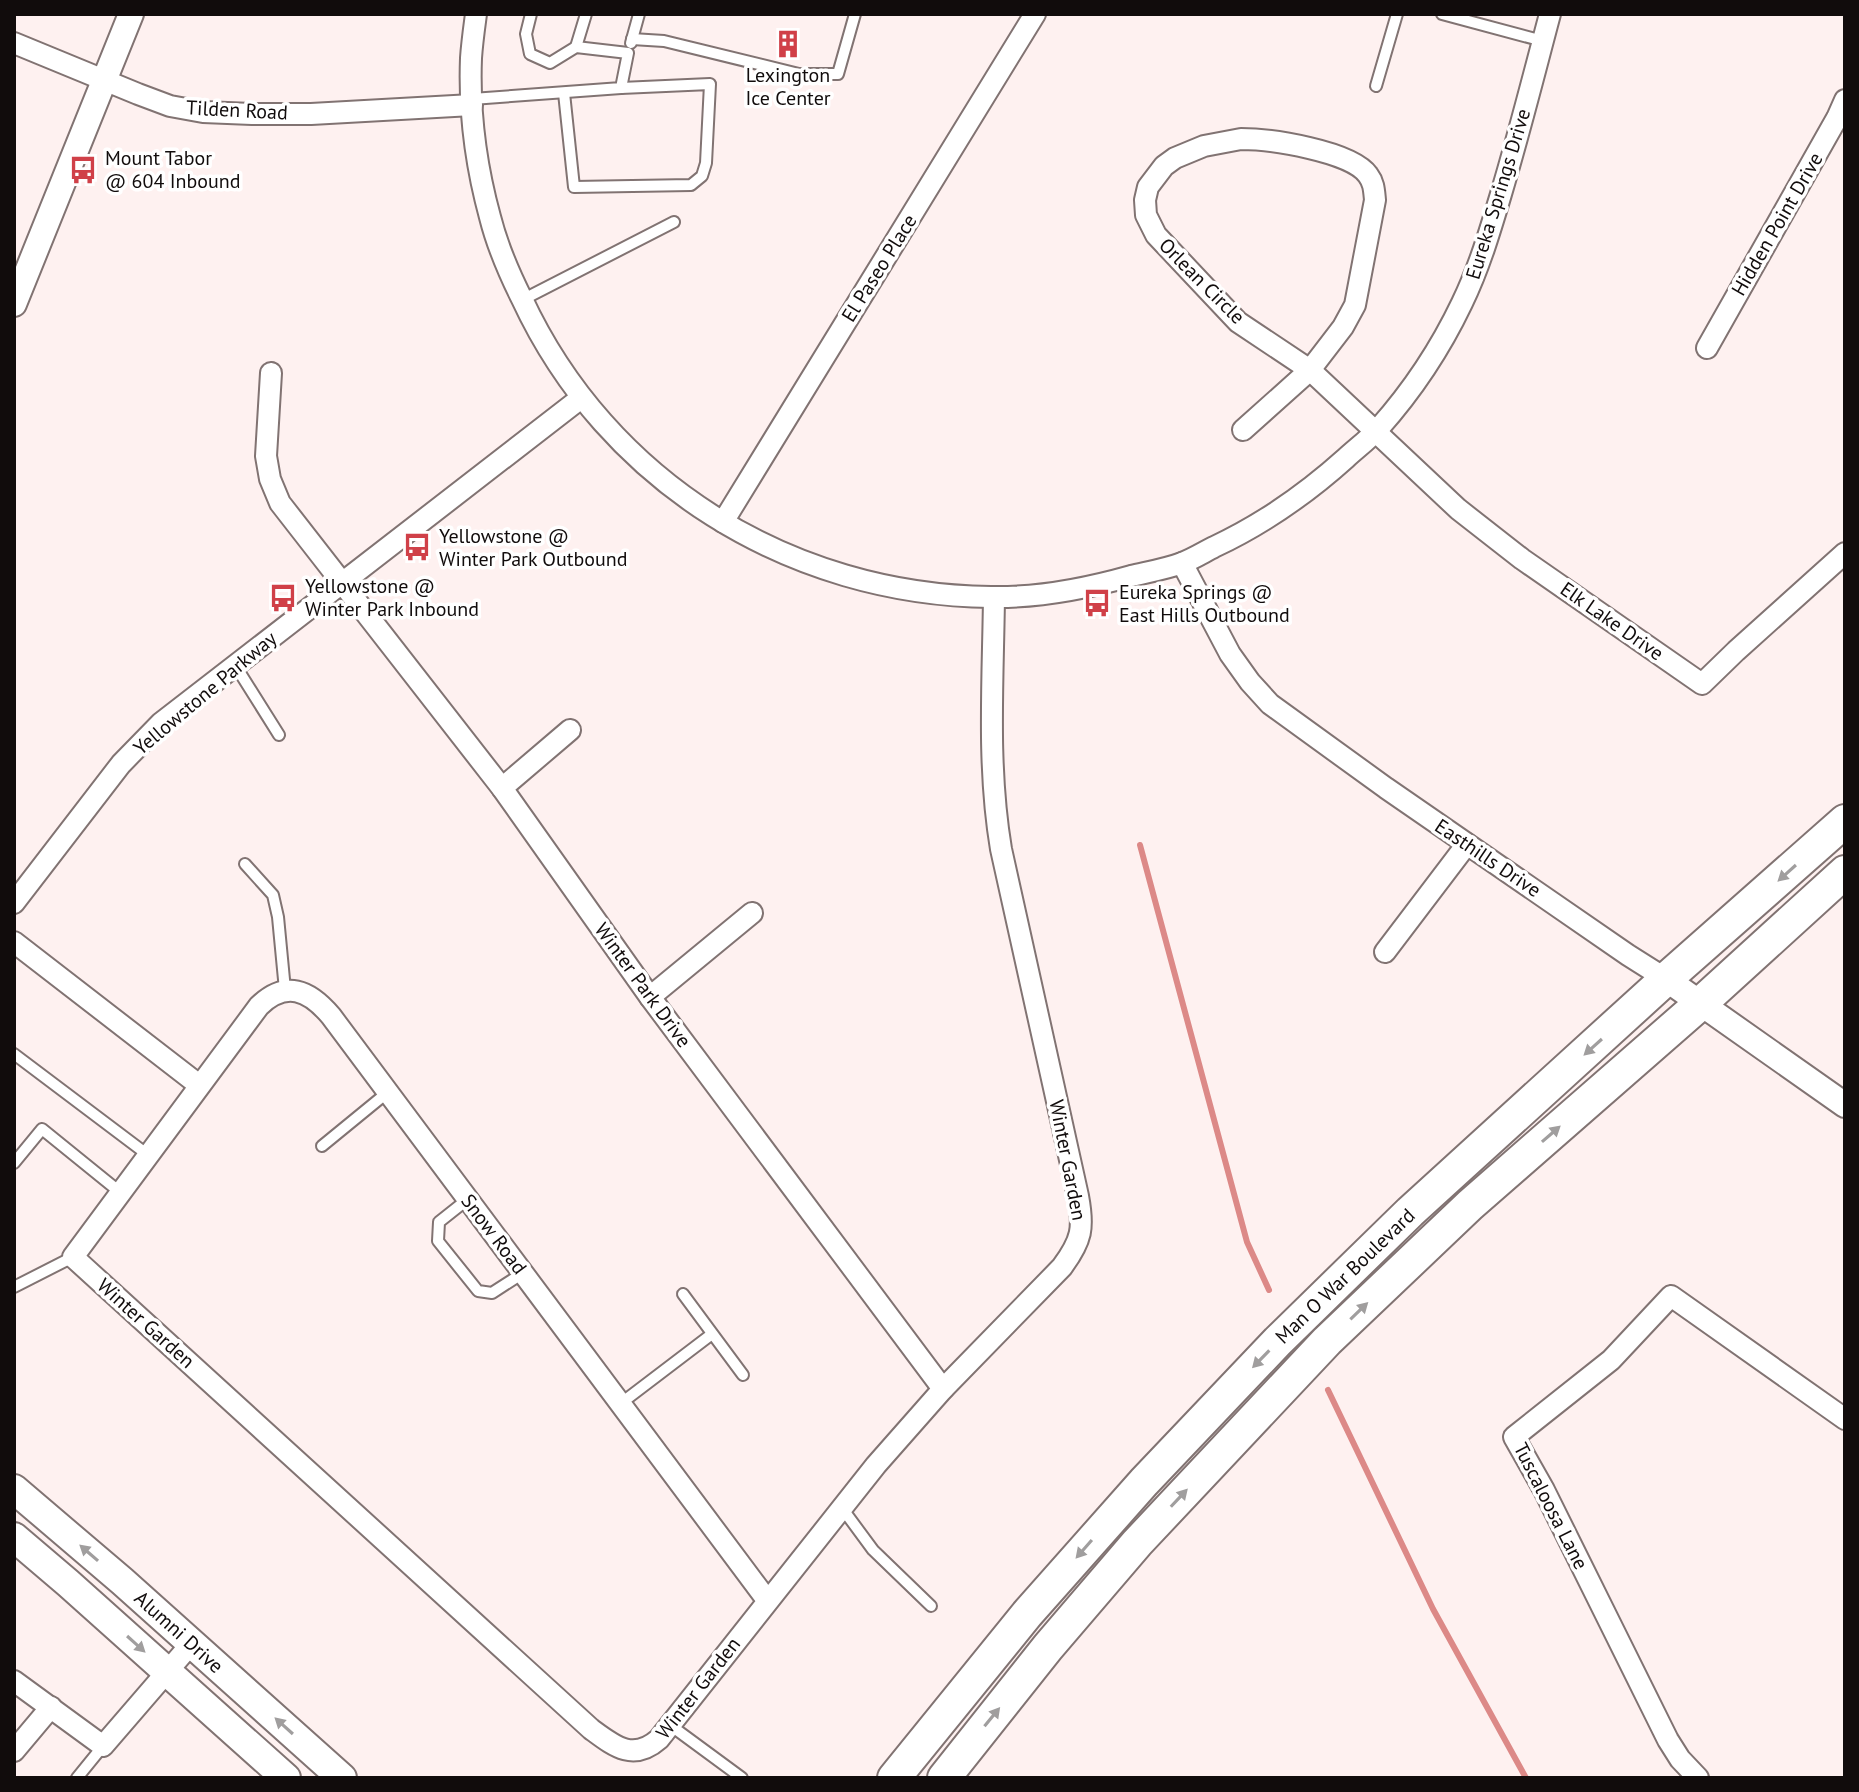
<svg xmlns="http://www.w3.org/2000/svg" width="1859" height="1792" font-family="'PT Sans',sans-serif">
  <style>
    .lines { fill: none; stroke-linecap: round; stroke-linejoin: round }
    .stream { stroke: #dc8987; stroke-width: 6 }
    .service-casing { stroke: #817372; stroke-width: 14 }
    .minor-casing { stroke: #817372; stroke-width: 24 }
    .tertiary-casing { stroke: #817372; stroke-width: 28 }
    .secondary-casing { stroke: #817372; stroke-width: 32 }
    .primary-casing { stroke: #817372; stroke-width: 36 }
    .service { stroke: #fff; stroke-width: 10 }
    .minor { stroke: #fff; stroke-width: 20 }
    .tertiary { stroke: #fff; stroke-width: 24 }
    .secondary { stroke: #fff; stroke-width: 28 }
    .primary { stroke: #fff; stroke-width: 32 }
    .oneway { fill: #a09e9e }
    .labels { text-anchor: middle; stroke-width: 7; stroke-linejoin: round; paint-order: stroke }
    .poi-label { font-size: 20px; fill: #110c0c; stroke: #fff; text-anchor: start }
    .street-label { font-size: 20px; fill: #110c0c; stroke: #fff }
  </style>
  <rect width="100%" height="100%" fill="#fef1f0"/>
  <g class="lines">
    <g class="stream">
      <polyline points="1140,845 1247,1242 1269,1290"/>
      <polyline points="1328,1390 1433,1609 1526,1778"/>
    </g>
    <defs>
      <g id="service">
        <polyline points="1442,14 1543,41"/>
        <polyline points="632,39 664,41 799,74 838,74 855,14"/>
        <polyline points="631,43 639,14"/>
        <polyline points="576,47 586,14"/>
        <polyline points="1376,86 1397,14"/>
        <polyline points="564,93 574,187 691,185 702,176 706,163 710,84 621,88"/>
        <polyline points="472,99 621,88 628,53 576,47 550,63 530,54 526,34 531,14"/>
        <polyline points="522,300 674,222"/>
        <polyline points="235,665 279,735"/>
        <polyline points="245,864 273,895 278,917 285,990"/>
        <polyline points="14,1054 148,1155"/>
        <polyline points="322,1146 388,1092"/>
        <polyline points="14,1163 42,1129 121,1193"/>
        <polyline points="468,1199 439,1222 438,1241 478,1291 492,1293 523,1273"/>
        <polyline points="14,1287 73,1257"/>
        <polyline points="683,1294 743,1375"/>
        <polyline points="620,1404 712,1334"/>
        <polyline points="842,1508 873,1550 931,1606"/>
        <polyline points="670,1725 742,1778"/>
        <polyline points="77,1778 103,1746"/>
      </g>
      <g id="minor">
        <path d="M476,14C474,29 472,43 471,58C469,110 476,166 490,217C497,245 509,273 522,299C607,482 790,595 991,597C1038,598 1085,589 1131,576C1148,572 1166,569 1182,563C1193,559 1204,552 1214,547C1263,524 1306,494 1346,458C1357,448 1369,439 1379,428C1412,391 1441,347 1462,303C1479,268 1490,231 1501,194C1519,134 1534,74 1550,14"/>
        <polyline points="14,43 138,94 170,106 203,112 252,114 311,114 472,105"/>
        <path d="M1241,139C1270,139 1351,151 1368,175C1374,183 1374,190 1375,200L1355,305L1343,327L1310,370L1238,322L1156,235L1146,215L1145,200L1148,187L1164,166L1175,158L1204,146Z"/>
        <polyline points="1707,348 1837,118 1845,100"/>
        <polyline points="271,373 266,456 270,479 280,503 502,788 650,997 943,1389"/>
        <polyline points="1243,430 1310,370 1458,509 1522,559 1702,684 1736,651 1845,553"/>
        <polyline points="723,522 1035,14"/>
        <polyline points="1182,563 1230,654 1250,682 1270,704 1386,788 1628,955 1666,979"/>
        <polyline points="502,788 570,730"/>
        <polyline points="14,903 121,764 161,723 581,398"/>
        <polyline points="14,942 199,1085"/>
        <polyline points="1385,952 1467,844"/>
        <polyline points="650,997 752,913"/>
        <path d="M767,1600L331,1016C309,990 286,980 259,1006L73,1257L591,1729C614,1746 633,1762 659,1739L876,1465L943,1389L1062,1267C1082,1240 1084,1228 1078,1196L1001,849C987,766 993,681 994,597"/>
        <polyline points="14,1681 103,1746 191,1644"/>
        <polyline points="14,1751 51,1707"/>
        <polyline points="1698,1778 1680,1759 1668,1740 1544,1490 1514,1437 1611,1360 1671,1296 1845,1419"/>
      </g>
      <g id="tertiary">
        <polyline points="14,304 131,14"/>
        <polyline points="1666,979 1845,1105"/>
      </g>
      <g id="secondary">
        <polyline points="14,1489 122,1581 342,1778"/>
        <polyline points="14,1537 68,1583 286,1778"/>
      </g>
      <g id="primary">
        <polyline points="894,1778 1027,1614 1144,1482 1278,1341 1410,1212 1666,979 1845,821"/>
        <polyline points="944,1778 1048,1647 1137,1543 1327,1341 1470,1205 1700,1004 1845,872"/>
      </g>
    </defs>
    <use href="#service" class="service-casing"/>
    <use href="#minor" class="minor-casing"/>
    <use href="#tertiary" class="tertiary-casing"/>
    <use href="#secondary" class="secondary-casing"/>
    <use href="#primary" class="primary-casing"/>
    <use href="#service" class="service"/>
    <use href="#minor" class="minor"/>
    <use href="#tertiary" class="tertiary"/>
    <use href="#secondary" class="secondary"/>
    <use href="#primary" class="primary"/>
  </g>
  <defs><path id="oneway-solid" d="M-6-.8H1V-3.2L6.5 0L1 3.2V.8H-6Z" transform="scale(2)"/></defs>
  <g class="oneway">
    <use href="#oneway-solid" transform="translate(1787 873) rotate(138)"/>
    <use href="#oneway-solid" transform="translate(1593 1047) rotate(138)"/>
    <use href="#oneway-solid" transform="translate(1551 1134) rotate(-41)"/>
    <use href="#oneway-solid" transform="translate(1359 1311) rotate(-44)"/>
    <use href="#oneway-solid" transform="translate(1261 1359) rotate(134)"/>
    <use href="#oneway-solid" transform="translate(1179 1498) rotate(-47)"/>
    <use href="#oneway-solid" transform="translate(1084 1549) rotate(131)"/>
    <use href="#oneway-solid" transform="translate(89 1553) rotate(-139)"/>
    <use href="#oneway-solid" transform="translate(136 1644) rotate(42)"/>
    <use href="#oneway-solid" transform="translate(992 1717) rotate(-51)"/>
    <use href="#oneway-solid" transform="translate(284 1726) rotate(-138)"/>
  </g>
  <defs>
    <symbol id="building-bare" viewBox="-9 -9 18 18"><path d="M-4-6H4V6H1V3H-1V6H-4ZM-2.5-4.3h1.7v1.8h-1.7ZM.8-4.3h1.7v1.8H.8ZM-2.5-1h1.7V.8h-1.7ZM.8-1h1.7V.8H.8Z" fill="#d04048" stroke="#fff" stroke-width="2.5" paint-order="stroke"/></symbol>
    <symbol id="bus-bare" viewBox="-9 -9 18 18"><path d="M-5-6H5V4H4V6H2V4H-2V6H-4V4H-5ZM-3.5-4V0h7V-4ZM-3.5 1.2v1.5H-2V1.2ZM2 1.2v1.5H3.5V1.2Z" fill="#d04048" stroke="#fff" stroke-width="2.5" paint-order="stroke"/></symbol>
  </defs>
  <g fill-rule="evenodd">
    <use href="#building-bare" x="768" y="24" width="40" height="40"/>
    <use href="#bus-bare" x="63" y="150" width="40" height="40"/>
    <use href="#bus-bare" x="397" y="527" width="40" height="40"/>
    <use href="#bus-bare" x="263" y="578" width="40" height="40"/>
    <use href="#bus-bare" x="1077" y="583" width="40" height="40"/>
  </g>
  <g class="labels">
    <g class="poi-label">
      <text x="788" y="82" text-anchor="middle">Lexington<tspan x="788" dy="23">Ice Center</tspan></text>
      <text x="105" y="165">Mount Tabor<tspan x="105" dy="23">@ 604 Inbound</tspan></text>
      <text x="439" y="543">Yellowstone @<tspan x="439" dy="23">Winter Park Outbound</tspan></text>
      <text x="305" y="593">Yellowstone @<tspan x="305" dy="23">Winter Park Inbound</tspan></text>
      <text x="1119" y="599">Eureka Springs @<tspan x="1119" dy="23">East Hills Outbound</tspan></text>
    </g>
    <g class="street-label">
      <text transform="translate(237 110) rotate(3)" y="7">Tilden Road</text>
      <text transform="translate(1498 194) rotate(-73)" y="7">Eureka Springs Drive</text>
      <text transform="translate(1777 224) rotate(-60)" y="7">Hidden Point Drive</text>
      <text transform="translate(879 268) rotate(-58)" y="7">El Paseo Place</text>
      <text transform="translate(1202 281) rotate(45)" y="7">Orlean Circle</text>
      <text transform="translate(1612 621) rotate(35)" y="7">Elk Lake Drive</text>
      <text transform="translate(205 693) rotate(-40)" y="7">Yellowstone Parkway</text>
      <text transform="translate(1488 858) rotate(34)" y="7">Easthills Drive</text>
      <text transform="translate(643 985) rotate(54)" y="7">Winter Park Drive</text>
      <text transform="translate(1068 1160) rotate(79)" y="7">Winter Garden</text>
      <text transform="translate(494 1234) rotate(53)" y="7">Snow Road</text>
      <text transform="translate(1345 1276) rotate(-44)" y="7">Man O War Boulevard</text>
      <text transform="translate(146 1323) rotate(42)" y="7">Winter Garden</text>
      <text transform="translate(1551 1506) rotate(63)" y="7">Tuscaloosa Lane</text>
      <text transform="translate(179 1632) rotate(42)" y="7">Alumni Drive</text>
      <text transform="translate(698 1688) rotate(-52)" y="7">Winter Garden</text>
    </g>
  </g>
  <rect width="1859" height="1792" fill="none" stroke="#110c0c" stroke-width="32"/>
</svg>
